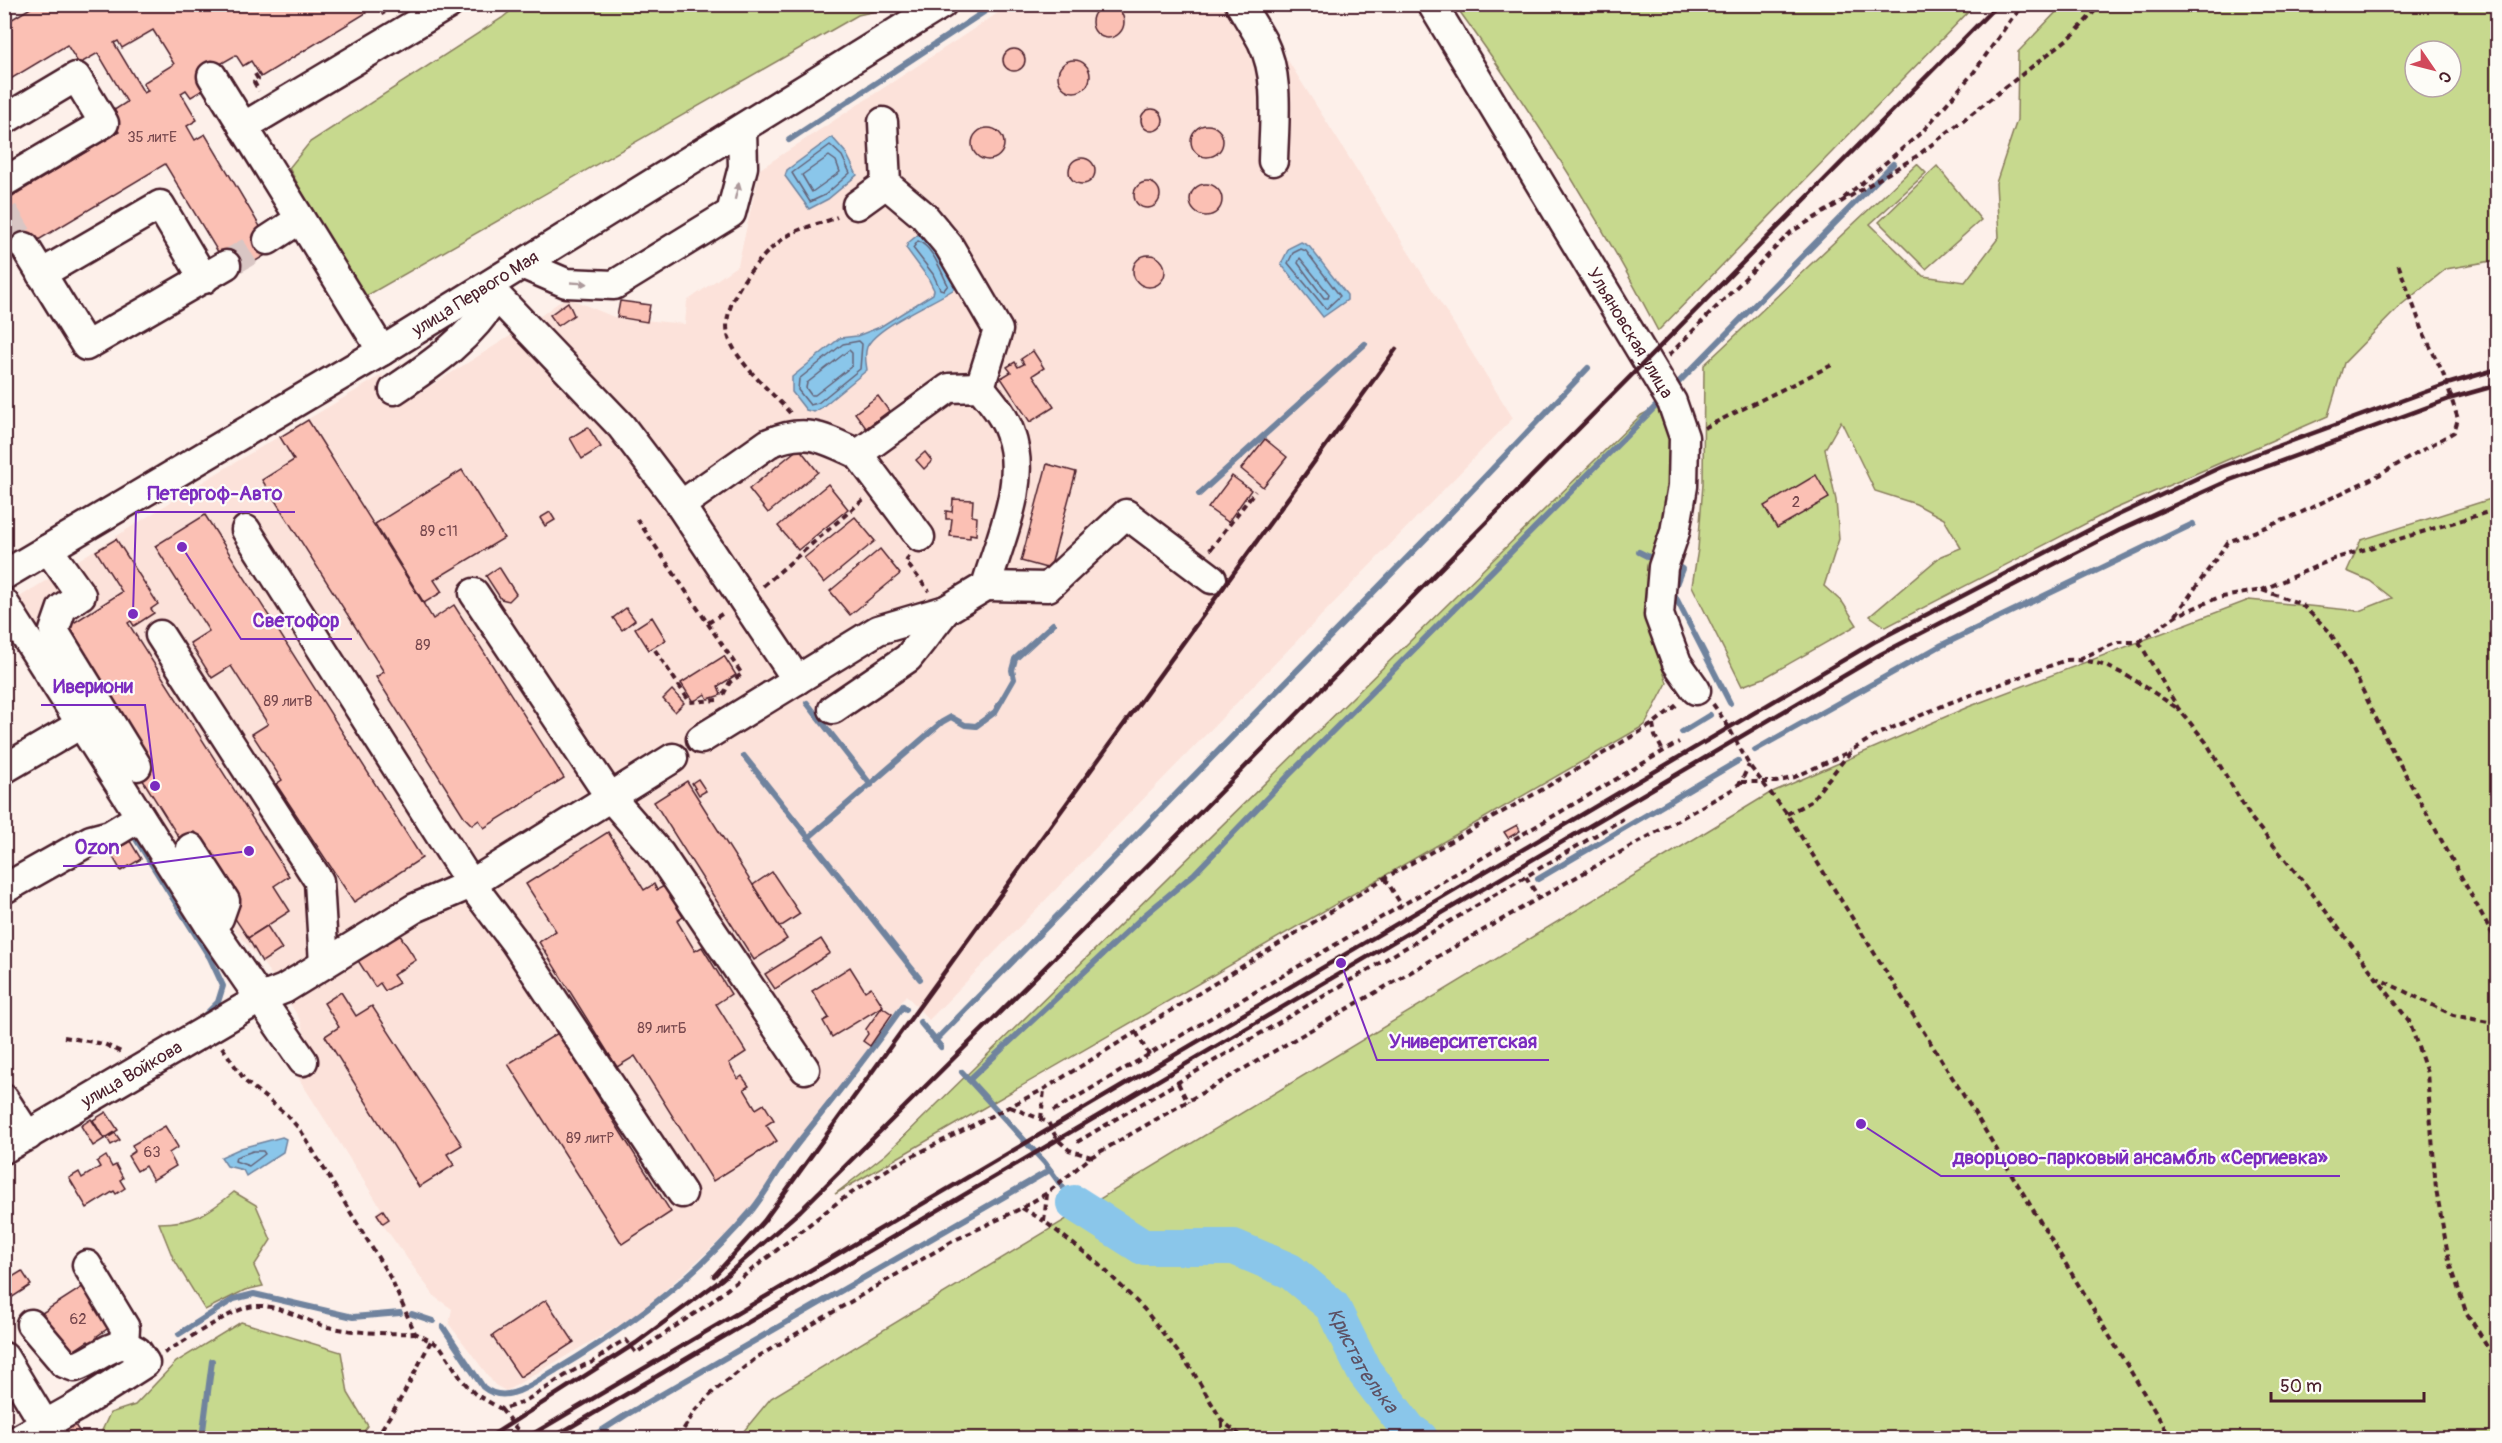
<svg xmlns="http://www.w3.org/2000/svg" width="2502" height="1443" font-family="Pangolin,sans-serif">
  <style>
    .built { fill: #fce2da }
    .green { fill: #c7d98e; stroke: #887c5c; stroke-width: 1.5; fill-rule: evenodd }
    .water { fill: #8ac6ea; stroke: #70839e; stroke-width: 1.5 }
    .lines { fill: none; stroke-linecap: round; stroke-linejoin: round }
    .shore { stroke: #646277; stroke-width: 1.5 }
    .stream { stroke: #70839e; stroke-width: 6 }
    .river { stroke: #8ac6ea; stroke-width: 36 }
    .building { fill: #fbc0b4; stroke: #4a1f2b; stroke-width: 1.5; fill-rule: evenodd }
    .minor-tunnel { stroke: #d9c6c4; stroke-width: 28; stroke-dasharray: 28 14; stroke-linecap: butt }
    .minor-casing { stroke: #4a1f2b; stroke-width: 33 }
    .path { stroke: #4a1f2b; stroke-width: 4; stroke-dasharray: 6 4.5; stroke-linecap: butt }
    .minor { stroke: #fdfcf7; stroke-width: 28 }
    .rail { stroke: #4a1f2b; stroke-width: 4.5 }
    .oneway { fill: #ac999b }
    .labels { text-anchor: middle; stroke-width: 4.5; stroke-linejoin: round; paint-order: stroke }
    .number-label { font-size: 15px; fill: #76474d }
    .street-label { font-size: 18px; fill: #4a1f2b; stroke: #fdfcf7 }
    .water-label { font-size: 20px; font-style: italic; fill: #5d5164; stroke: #fdfcf7 }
    .leader { fill: none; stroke: #7b2cbf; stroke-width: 2 }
    .callout-dot { fill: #7b2cbf; stroke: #fdfcf7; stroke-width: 2 }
    .callout-label { font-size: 20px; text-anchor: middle; font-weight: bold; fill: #7b2cbf; stroke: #fdfcf7; stroke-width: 4.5; stroke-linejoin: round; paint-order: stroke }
  </style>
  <rect width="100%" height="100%" fill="#fdf0ea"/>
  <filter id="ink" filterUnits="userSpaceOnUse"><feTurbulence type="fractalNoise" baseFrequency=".0167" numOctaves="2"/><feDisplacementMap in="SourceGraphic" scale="12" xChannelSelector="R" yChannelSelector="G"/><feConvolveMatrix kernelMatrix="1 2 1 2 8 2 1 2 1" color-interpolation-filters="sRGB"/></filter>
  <g filter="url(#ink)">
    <polygon class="built" points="1010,5 1253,5 1513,418 929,1020 906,995 873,1046 799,1139 752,1206 729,1232 640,1313 506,1391 495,1385 449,1324 452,1309 435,1297 375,1214 381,1208 294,1071 313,1060 300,1020 282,990 262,962 215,907 18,598 209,478 382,375 405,402 531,323 566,297 614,317 685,324 687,301 738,265 760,169"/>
    <g class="green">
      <polygon points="518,5 903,5 858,15 361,299 289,168 310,142 502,18"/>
      <path d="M1455,5H1975L1658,331C1599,217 1530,108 1455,5Z"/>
      <path d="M2063,5H2497V260L2446,269L2401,305L2344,363L2328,416L2110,511L1886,627L1870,616L1941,556L1961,548L1944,519L1916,504L1875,491L1841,421L1825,449L1836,500L1839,539L1824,586L1843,603L1857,625L1764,678L1742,686L1692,586L1698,549L1703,484L1704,365L1917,164L1926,173L1870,224L1923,276L1965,282L1999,237L1996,183L2017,120L2018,52ZM2415,51H2451V87H2415Z"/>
      <polygon points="1937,166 1981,220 1926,269 1879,222"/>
      <polygon points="1657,407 1669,439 1671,482 1645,616 1667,683 1645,725 835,1194 886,1154 1641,415"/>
      <polygon points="2497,497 2497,1438 738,1438 771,1398 1770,793 1968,707 2249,600 2359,611 2392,598 2370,581 2347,571 2361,540"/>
      <path d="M234,1192L256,1205L271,1240L254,1266L263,1286L245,1290L205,1310L173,1258L159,1223C194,1223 207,1214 234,1192Z"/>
      <polygon points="241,1322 341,1352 348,1393 368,1426 359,1438 104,1438 100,1435 110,1413 135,1405 176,1362"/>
    </g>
    <g class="water">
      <polygon points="832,137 846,153 857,175 828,199 809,209 785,176 787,170"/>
      <path d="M920,233L950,272L949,275L959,286C940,300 877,325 867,347C864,355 866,362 867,370L821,408L814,412L806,410L792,392V377L840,338L857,336L880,327L933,294L934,290L928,278L906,248L908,243Z"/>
      <polygon points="1301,242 1309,246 1347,295 1347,300 1323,317 1281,264 1289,248"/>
      <polygon points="282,1137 286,1139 283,1152 246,1176 243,1170 227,1166 221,1157 241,1148"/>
    </g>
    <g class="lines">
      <g class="shore">
        <polygon points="830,145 842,156 850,173 825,195 810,202 792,173"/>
        <polygon points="829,156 836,161 840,172 812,192 802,175"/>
        <path d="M918,241C933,247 941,272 948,285L944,290L940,289L933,274L913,248Z"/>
        <polygon points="1301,249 1306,251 1340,296 1326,309 1288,263 1293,253"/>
        <polygon points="1300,258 1329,294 1328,298 1324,298 1298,263"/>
        <polygon points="859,341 862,344 860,369 818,403 810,405 798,390 799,379 843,344"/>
        <polygon points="849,350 852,353 852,366 815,395 811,395 806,388 807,383"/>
        <polygon points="253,1151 263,1151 265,1154 249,1166 235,1161 236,1157"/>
      </g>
      <g class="stream">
        <polyline points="789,140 996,4"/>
        <polyline points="1675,386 1893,164"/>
        <polyline points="1199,494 1365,344"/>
        <polyline points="1639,552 1653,559"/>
        <polyline points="1674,564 1682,569 1673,592 1730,703"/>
        <polyline points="807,703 871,785"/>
        <polyline points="1682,732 1710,715"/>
        <polyline points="1755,750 1940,646 2193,524"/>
        <polyline points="744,756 920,979"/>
        <polyline points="134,836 210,958 223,986 218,1002 204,1016"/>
        <polyline points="808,838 942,722 951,717 965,725 976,726 995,712 1014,679 1012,670 1015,659 1053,624"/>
        <polyline points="1538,879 1738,761"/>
        <polyline points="920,1022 941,1047"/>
        <polyline points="935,1041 1441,523 1588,368"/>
        <polyline points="962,1072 1045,1163 1074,1203"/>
        <polyline points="969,1080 1146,914 1194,874 1290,774 1662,400"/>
        <polyline points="412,1314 433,1321"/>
        <path d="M443,1327L483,1387C507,1407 534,1382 556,1370C629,1327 697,1276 752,1210C769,1189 781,1164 798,1143C834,1098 870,1053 903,1006L906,1009"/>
        <polyline points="179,1334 234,1299 254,1294 353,1317 400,1313"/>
        <polyline points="202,1438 212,1361"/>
        <polyline points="590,1438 626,1415 1050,1170"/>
      </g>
      <path class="river" id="s1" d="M1074,1203L1143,1247H1234L1290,1271L1332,1306L1364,1371L1409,1430L1420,1438"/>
    </g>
    <g class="building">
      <path d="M37,4H128L132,10L137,7L135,4H361L366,13L261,77L251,61L243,66L236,55L201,75L208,87L191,97L186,90L181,93L197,120L187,126L195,140L205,134L274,250L232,275L165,164L15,254L4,236V201L119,132L108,114L127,102L98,53L79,64L67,45L4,83V24ZM153,30L174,64L143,83L148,91L144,93L114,43L118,41L122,48Z"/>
      <circle cx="1108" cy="22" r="16"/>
      <circle cx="1014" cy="60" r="11"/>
      <circle cx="1074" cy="76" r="16"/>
      <circle cx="1152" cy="120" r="11"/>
      <circle cx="1207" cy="141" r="16"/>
      <circle cx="988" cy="144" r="16"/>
      <circle cx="1082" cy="171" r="13"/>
      <circle cx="1147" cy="195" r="13"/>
      <circle cx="1206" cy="200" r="16"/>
      <circle cx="1149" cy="271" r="16"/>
      <polygon points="620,301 650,305 647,322 617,317"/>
      <polygon points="568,302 574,315 558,326 550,315"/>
      <polygon points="1033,351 1044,368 1033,375 1054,407 1030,422 1001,378 1011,372 1007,367 1015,362 1018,367 1024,364 1021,359"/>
      <polygon points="878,396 889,411 866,428 855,413"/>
      <polygon points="308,420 433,619 454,605 564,778 484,828 479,820 472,825 465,818 376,677 384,672 262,480 294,460 280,437"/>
      <polygon points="588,427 601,447 582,459 570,438"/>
      <polygon points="1265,439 1287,457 1263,487 1241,469"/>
      <polygon points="799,448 818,472 768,513 749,489"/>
      <polygon points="925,452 932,461 924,469 916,460"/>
      <polygon points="1047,464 1076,472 1050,569 1021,561"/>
      <polygon points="462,470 504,538 434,580 442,592 424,603 375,524"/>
      <polygon points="1816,475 1829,498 1777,528 1764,506"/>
      <polygon points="1232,476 1251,490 1228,522 1208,508"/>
      <polygon points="828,484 848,509 798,550 778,526"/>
      <polygon points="953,499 973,500 972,516 977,517 976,535 970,534 970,538 950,536 952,519 946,519 946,511 952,512"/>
      <polygon points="550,512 555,520 545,526 540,518"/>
      <polygon points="205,515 422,858 354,902 276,784 282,780 252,734 268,724 231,666 212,678 190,643 209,631 155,546"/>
      <polygon points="855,517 875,541 824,583 804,558"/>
      <polygon points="116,539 158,604 151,609 154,613 134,626 131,621 128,623 289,876 274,886 290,911 248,938 230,911 240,905 194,832 181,841 139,774 152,766 64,629 122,592 96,551"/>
      <polygon points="880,549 900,574 850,615 830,591"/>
      <polygon points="499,567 516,594 509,601 501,599 486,576"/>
      <polygon points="626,608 635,620 622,630 613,618"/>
      <polygon points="652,617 666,640 649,650 635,628"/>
      <polygon points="724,656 736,675 718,686 721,695 708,699 705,694 693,702 681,683"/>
      <polygon points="672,690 684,703 675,712 663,699"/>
      <polygon points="698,779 706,791 699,795 692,783"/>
      <polygon points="687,781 787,939 754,960 654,802"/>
      <polygon points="1517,825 1520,831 1508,838 1504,832"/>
      <polygon points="608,832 644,890 654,884 657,890 664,886 683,917 677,921 695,951 702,947 731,994 716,1004 746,1052 729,1063 738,1079 742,1076 749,1086 744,1089 756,1109 764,1104 774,1120 766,1125 777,1141 713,1181 635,1056 617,1067 539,942 556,931 526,884"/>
      <polygon points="130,841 141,859 121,871 110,852"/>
      <polygon points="772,872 800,914 783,925 779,926 753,885"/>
      <polygon points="267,926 282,949 262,962 248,938"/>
      <polygon points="396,929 416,960 393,975 399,983 385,991 380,983 375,987 355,956"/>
      <polygon points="821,939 830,953 775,989 765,974"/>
      <polygon points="850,967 865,991 871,987 883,1006 832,1037 823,1021 829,1018 812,991"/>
      <polygon points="341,992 356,1016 372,1006 462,1145 447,1154 454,1165 419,1187 325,1036 339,1027 324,1003"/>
      <polygon points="882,1007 892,1014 870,1046 863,1041 868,1034 866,1029"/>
      <polygon points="558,1033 671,1212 622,1244 508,1064"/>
      <polygon points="106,1112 118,1130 104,1139 93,1120"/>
      <polygon points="91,1119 104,1139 93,1146 81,1126"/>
      <polygon points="165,1126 178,1147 169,1153 176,1166 153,1180 145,1166 137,1171 128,1156 135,1151 132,1145"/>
      <polygon points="115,1133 120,1140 111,1145 107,1138"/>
      <polygon points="106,1156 112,1167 116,1165 123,1178 120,1180 125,1188 116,1194 114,1191 87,1208 69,1178 79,1172 82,1178 100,1167 97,1162"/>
      <polygon points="383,1210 389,1219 383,1223 377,1214"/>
      <polygon points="22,1271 31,1285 8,1300 4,1294 4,1282"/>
      <polygon points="87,1284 113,1325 97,1336 101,1343 93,1348 88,1341 73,1351 67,1343 63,1345 42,1313"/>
      <polygon points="546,1300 574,1342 520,1377 492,1336"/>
      <polygon points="75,1425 83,1437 64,1438 61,1433"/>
    </g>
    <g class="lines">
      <g class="minor-tunnel">
        <polyline points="4,212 25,247"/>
        <polyline points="226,265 268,240"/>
      </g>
      <defs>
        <g id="minor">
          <path d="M1240,4C1247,16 1255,28 1262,41C1280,77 1274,121 1273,161"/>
          <path id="s2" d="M1432,4L1672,402L1684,437L1683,486L1675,532L1663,567L1659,615L1677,663L1696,690"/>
          <polyline points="212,76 382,351"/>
          <polyline points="4,120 76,77 104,123 4,182"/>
          <polyline points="883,122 886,184 924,216 949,246 998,330 980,387"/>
          <polyline points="243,127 449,4"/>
          <polyline points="857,205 886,184"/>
          <polyline points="268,240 300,219"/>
          <polyline points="25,247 86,346 226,265"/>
          <polyline points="524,265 566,283 614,285 731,213 743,167 742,129"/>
          <polyline points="41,274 160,205 204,279"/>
          <polyline points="488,287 621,426 672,493 797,680"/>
          <path d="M394,390C433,364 472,337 496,296"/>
          <polyline points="858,454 920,537"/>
          <path d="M681,505L769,443C806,427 823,438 858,454L949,388L980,387C991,401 1004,415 1010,433C1028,483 1000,538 986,586L946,610L878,630L701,739"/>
          <polyline points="246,530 471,884 515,942 682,1193"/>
          <polyline points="48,549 81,595 62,608 54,631 137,766"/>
          <path id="s3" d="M4,575L382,351L942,4"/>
          <polyline points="986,586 1048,587 1126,514 1212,579"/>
          <polyline points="474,593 610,797 660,854 805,1069"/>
          <polyline points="4,603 210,926 303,1061"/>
          <polyline points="160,635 319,881 324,964"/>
          <polyline points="833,709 908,658 946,610"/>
          <polyline points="4,769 81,724"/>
          <polyline points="191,848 225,901 219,918 210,926"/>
          <polyline points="4,889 91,840 110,835 140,817"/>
          <polyline points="4,1099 28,1136"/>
          <path id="s4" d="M4,1149L261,998L284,989L415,908L471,884L673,758"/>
          <polyline points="87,1265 125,1328 124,1344"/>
          <polyline points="4,1357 53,1438"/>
          <path d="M21,1438L76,1407L145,1363L137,1351L124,1344C107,1347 92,1361 75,1367L64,1363L31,1324"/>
        </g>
      </defs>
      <use href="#minor" class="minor-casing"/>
      <g class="path">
        <polyline points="377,4 384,15"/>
        <polyline points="255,74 258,79 254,82 259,91"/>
        <polyline points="1844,198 1923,131 1974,72 2012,18 2026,4"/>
        <polyline points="1669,355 1791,232 1917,156 2074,34 2101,4"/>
        <path d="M790,413C771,391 742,368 730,341C715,306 761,252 789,235C805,226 821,224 837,217"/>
        <polyline points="1704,428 1834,364"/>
        <polyline points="637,519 742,674 730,682 722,697"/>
        <polyline points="1210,550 1255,491"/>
        <polyline points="909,556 906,562 929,591"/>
        <polyline points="763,586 864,499"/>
        <polyline points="2262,590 2333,559 2498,509"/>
        <polyline points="2176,615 2228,542 2294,516 2379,475 2454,432 2458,419 2443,373 2424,334 2397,261"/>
        <polyline points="708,623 725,612"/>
        <polyline points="2139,642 2178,708 2206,742 2251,818 2302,880 2409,1021 2427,1073 2436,1189 2449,1260 2466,1312 2498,1363"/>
        <polyline points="655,650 690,702 717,700"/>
        <polyline points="2079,659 2118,642 2139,642 2176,616 2217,598 2262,590 2301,604 2329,631 2353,670 2384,735 2498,944"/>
        <polyline points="1713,704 1728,726 1749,765 1787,814 1974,1112 2171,1438"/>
        <polyline points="1653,724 1655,736 1663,751"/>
        <polyline points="1741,782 1776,782 1795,777 1851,751"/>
        <path d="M1787,814L1810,802L1852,750L1876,735L1949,703L2066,660C2108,657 2143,686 2177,708"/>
        <polyline points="1526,877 1539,898"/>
        <polyline points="1385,878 1402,906"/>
        <polyline points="2375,977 2453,1015 2498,1024"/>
        <polyline points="1136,1032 1149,1055"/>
        <polyline points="64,1037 104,1044 121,1052"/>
        <path d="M222,1047L246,1082L287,1115L301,1131L391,1279L415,1333L440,1346L462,1380L475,1394L501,1409C532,1403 553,1380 581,1367C585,1364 590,1364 594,1361C605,1354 613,1345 626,1340L636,1353L707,1305L838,1202L893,1166L1044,1089L1385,878L1538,792L1653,724L1679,703"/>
        <polyline points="1178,1083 1188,1103"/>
        <polyline points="1010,1107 1048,1122 1057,1139 1069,1150 1091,1157"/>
        <polyline points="1053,1111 1679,742"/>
        <polyline points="1041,1119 1044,1090"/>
        <polyline points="1077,1142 1623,819"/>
        <polyline points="1047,1194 1044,1221 1099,1264 1144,1309 1192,1370 1222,1421 1244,1438"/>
        <polyline points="1022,1208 1044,1221"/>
        <path d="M164,1353C185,1341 228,1312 249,1307C275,1301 303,1321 328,1327C357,1333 385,1334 415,1333"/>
        <polyline points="501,1409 524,1438"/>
        <polyline points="1222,1422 1222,1438"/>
        <polyline points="376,1438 403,1395 431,1341"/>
        <polyline points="678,1438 695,1411 714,1391 759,1356 953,1241 1022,1208 1047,1193 1091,1157 1539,898 1733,789 1741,782 1749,765"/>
      </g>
      <use href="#minor" class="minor"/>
      <g class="rail">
        <polyline points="714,1276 764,1221 1396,349"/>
        <polyline points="488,1438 636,1343 721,1280 800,1211 1156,857 1998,4"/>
        <polyline points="526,1438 1874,642 2114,517 2221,467 2447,384 2498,369"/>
        <polyline points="552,1438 1881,654 2120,530 2230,480 2452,398 2498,385"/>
      </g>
    </g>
    <defs><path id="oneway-solid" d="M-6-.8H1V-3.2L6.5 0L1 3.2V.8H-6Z" transform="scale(1.5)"/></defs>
    <g class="oneway">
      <use href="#oneway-solid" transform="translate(737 191) rotate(-76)"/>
      <use href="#oneway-solid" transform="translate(579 283) rotate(3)"/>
    </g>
  </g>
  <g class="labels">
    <g class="number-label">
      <text x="152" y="142">35 литЕ</text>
      <text x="1796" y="507">2</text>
      <text x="439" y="536">89 с11</text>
      <text x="423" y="650">89</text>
      <text x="288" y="706">89 литВ</text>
      <text x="662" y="1033">89 литБ</text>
      <text x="590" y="1143">89 литР</text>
      <text x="152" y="1157">63</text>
      <text x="78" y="1324">62</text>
    </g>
    <g class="street-label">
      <text dy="6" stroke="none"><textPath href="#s3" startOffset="549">улица Первого Мая</textPath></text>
      <text dy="6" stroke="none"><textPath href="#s2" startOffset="384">Ульяновская улица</textPath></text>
      <text dy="6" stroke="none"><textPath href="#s4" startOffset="148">улица Войкова</textPath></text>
    </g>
    <g class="water-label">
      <text dy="7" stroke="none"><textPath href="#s1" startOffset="351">Кристателька</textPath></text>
    </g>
  </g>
  <path class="leader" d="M133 614L136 512H295M182 547L241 639H352M155 786L145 705H41M249 851L132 866H63M1341 963L1377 1060H1549M1861 1124L1941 1176H2340"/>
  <g class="callout-dot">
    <circle cx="133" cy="614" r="6"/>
    <circle cx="182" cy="547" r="6"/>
    <circle cx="155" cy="786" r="6"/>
    <circle cx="249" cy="851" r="6"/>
    <circle cx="1341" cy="963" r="6"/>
    <circle cx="1861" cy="1124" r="6"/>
  </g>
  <g class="callout-label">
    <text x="215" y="500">Петергоф-Авто</text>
    <text x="296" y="627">Светофор</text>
    <text x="93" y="693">Ивериони</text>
    <text x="97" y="854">Ozon</text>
    <text x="1463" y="1048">Университетская</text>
    <text x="2140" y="1164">дворцово-парковый ансамбль «Сергиевка»</text>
  </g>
  <rect width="2502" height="1443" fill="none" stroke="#fdfcf7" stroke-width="24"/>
  <rect x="12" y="12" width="2478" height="1419" fill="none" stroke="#4a1f2b" stroke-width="2" filter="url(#ink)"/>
  <g transform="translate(2433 69) rotate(125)"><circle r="28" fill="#fdfcf7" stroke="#b5a4a5" stroke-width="1.5"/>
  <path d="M0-4.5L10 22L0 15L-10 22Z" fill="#d1495b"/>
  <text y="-9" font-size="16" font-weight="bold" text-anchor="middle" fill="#4a1f2b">С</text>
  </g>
  <path d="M2271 1392v9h153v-9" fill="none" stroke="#4a1f2b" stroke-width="3"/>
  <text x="2280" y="1392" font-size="18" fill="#4a1f2b" stroke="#fdfcf7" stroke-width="4.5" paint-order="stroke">50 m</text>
</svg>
